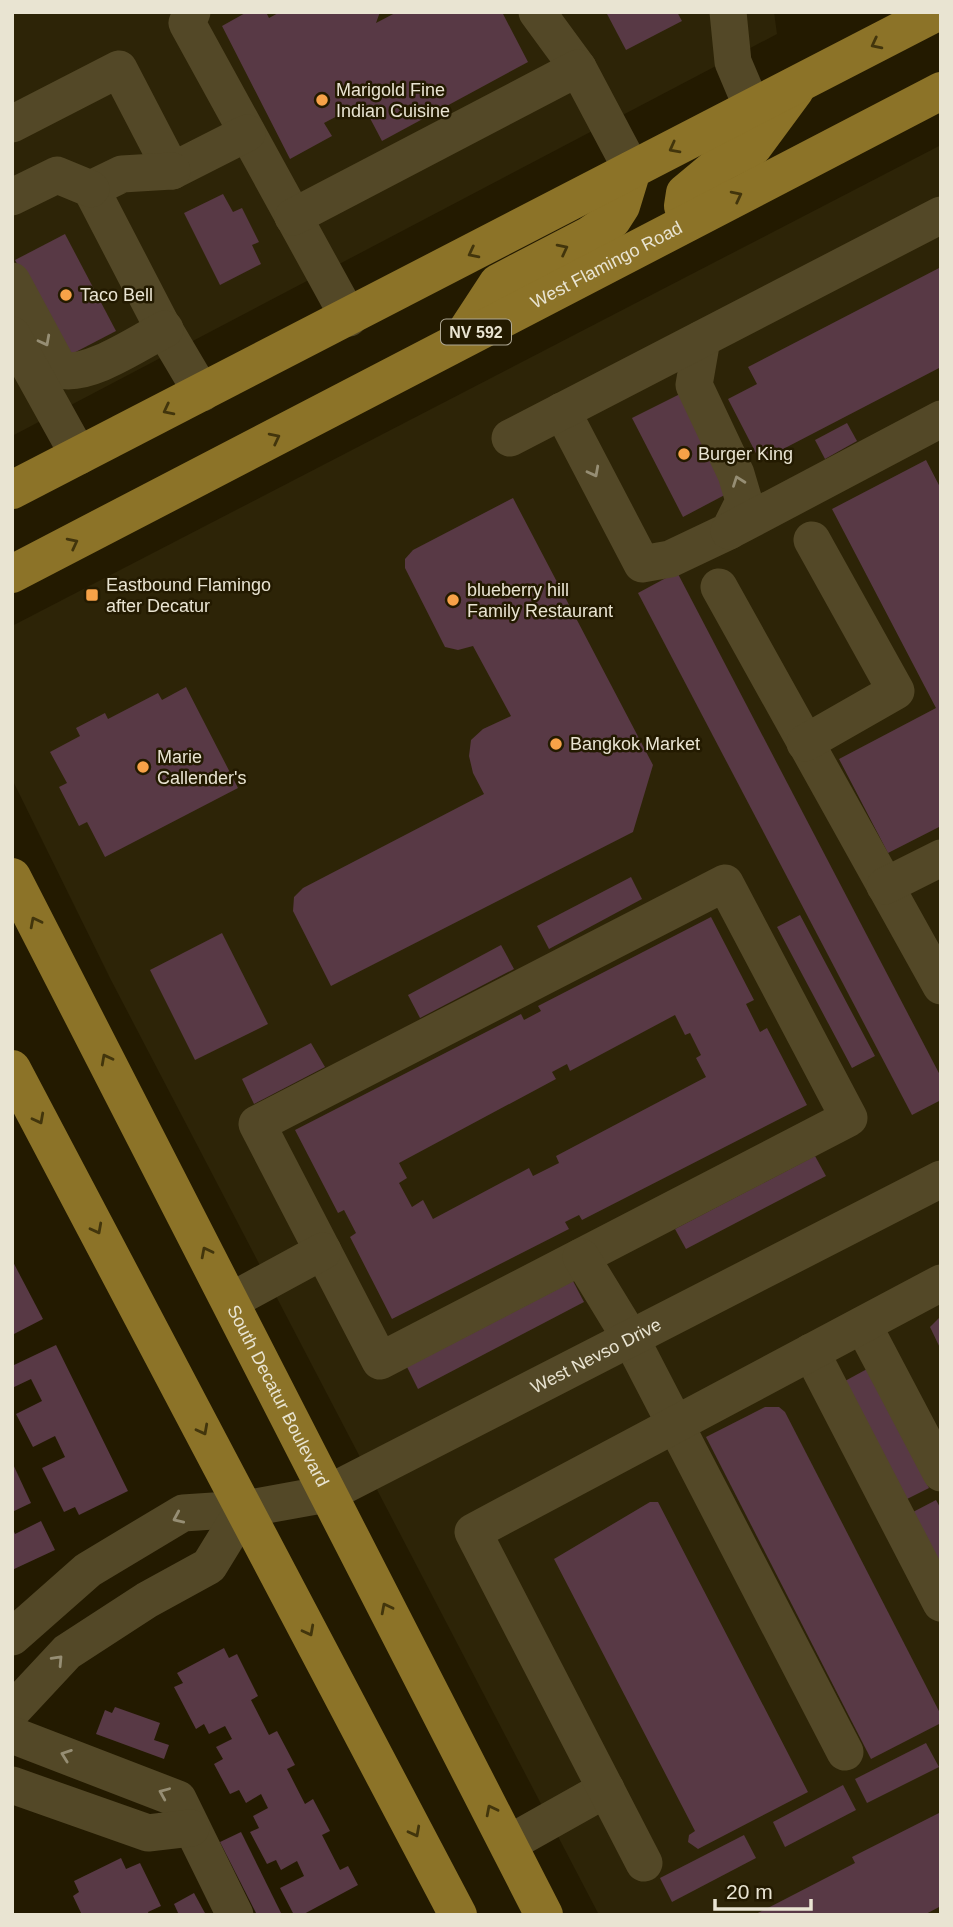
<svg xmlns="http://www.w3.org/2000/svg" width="953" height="1927" font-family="Arial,sans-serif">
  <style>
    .built { fill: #2d2407 }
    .building { fill: #583945; fill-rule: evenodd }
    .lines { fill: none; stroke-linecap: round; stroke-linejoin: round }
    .minor { stroke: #534827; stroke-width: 37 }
    .major { stroke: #8c7328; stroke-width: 38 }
    .oneway { stroke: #42350c }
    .oneway2 { stroke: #968e74 }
    .poi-dot { fill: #f7a248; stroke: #231a00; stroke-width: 2.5 }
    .labels { text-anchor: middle; stroke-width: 5; stroke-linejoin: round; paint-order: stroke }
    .shield { fill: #231a00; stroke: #aea793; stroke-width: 2 }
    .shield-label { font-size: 16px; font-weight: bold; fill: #e9e4d2 }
    .poi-label { font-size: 18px; fill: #e9e4d2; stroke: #231a00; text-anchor: start }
    .street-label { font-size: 18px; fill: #e9e4d2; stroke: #231a00 }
  </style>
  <rect width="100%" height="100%" fill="#231a00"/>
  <g class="built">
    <polygon points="12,12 774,12 777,34 12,436"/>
    <polygon points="941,145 941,1915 599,1915 111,980 12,779 12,626"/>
  </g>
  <g class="building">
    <polygon points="247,12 266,12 269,18 280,12 380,12 376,23 397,12 502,12 528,62 382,141 362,103 324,123 332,136 290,159 222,26"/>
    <polygon points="606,12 677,12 682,21 626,50"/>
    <polygon points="223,194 233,212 242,208 259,242 252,245 261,264 220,285 184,213"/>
    <polygon points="65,234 116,331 66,357 15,260"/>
    <polygon points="941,267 941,367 760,461 728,399 757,384 748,367"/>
    <polygon points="686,391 736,489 683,517 632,418"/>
    <polygon points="847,423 857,441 825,459 815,440"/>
    <polygon points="926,460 941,489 941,826 888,853 839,759 936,708 832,509"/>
    <polygon points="513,498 653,765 633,832 331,986 293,911 294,897 303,888 484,794 473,773 469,756 471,740 483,729 511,716 473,646 458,650 445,647 405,568 405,559 413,550"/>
    <polygon points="677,572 941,1077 941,1100 912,1115 638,593"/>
    <polygon points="186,687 238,788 105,857 87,822 79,826 59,787 67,783 50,752 80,736 76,728 105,713 108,719 158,693 162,700"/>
    <polygon points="631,877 642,899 549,949 537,926"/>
    <polygon points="800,915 875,1056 852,1068 777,927"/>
    <path d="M711,917L754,1000L746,1004L760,1032L767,1028L807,1105L582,1220L579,1215L565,1222L569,1229L392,1319L350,1237L356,1233L344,1210L338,1213L295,1130L521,1014L524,1020L541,1011L538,1006ZM675,1015L685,1035L690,1033L701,1055L696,1058L706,1077L556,1156L559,1163L533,1176L529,1168L433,1219L423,1200L412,1207L399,1183L407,1178L399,1163L556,1079L552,1072L567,1064L570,1071Z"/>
    <polygon points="222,933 268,1024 195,1060 150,970"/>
    <polygon points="501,945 514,969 420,1018 408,995"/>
    <polygon points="311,1043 325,1067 254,1104 242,1079"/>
    <polygon points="815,1156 826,1176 686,1249 675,1229"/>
    <polygon points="12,1260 43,1319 12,1335"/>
    <polygon points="573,1281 584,1302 418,1389 407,1367"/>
    <polygon points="941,1316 941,1350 930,1327"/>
    <polygon points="56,1345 128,1491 79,1515 75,1507 64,1512 42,1468 65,1457 55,1436 33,1447 16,1414 42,1401 31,1379 12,1388 12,1366"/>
    <polygon points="867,1369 929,1488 907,1499 845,1381"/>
    <polygon points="765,1407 779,1407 785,1412 941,1715 941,1723 871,1759 706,1437"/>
    <polygon points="12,1462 31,1503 12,1512"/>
    <polygon points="936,1500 941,1509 941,1566 913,1512"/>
    <polygon points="650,1502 658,1502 808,1792 698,1849 688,1842 689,1835 695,1831 554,1559"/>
    <polygon points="41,1521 55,1550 12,1570 12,1527 15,1534"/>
    <polygon points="224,1648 229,1658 237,1654 258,1696 251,1700 269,1735 277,1731 295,1765 287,1769 305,1804 313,1799 330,1831 322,1835 340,1870 348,1866 358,1885 302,1915 294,1915 280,1888 304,1876 297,1861 281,1870 276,1860 267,1864 250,1832 259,1828 253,1816 268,1808 261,1794 246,1803 239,1790 230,1794 214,1764 223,1759 216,1747 232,1739 225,1726 209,1734 204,1724 196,1729 174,1687 183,1683 177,1673"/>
    <polygon points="115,1707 160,1723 154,1740 169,1745 164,1759 96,1734 105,1710 112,1713"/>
    <polygon points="926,1743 939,1767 867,1803 855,1779"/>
    <polygon points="843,1785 856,1810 785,1847 773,1822"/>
    <polygon points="941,1812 941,1906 924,1915 754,1915 855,1863 852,1857"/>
    <polygon points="241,1832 282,1915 257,1915 220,1842"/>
    <polygon points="744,1835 756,1858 672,1902 660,1878"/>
    <polygon points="121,1858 126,1869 140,1863 161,1906 148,1912 149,1915 82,1915 73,1896 79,1892 74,1881"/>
    <polygon points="194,1893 206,1915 179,1915 174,1904"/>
  </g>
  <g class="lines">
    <g class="minor">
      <polyline points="192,12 187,23 349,318"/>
      <polyline points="537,12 578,68"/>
      <polyline points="728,12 733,62 752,107"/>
      <polyline points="12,124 119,69 172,171 247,133"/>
      <polyline points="172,171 122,174 91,189 160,322 202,393"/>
      <polyline points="12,197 57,175 91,189"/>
      <polyline points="293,217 578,68 632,170"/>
      <path d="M12,281L60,370C89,377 138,343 165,329"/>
      <polyline points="12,335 79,456"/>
      <polyline points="562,411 642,564 670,559 729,531 744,501 736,474 694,385 702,339"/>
      <polyline points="510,438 941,215"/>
      <polyline points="729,531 941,419"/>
      <polyline points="719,587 941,986"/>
      <polyline points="805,743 896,691 812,540"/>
      <polygon points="725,883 849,1118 380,1361 257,1124"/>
      <polyline points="885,886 941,858"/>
      <polyline points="581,1257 631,1339 845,1752"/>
      <polyline points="231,1301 323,1251"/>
      <polyline points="863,1325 941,1473"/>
      <polyline points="811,1352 941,1603"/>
      <path id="s1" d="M12,1637L88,1570L183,1513L244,1509L327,1494L941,1179"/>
      <polyline points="12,1711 67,1652 147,1600 209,1566 244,1509"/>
      <polyline points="12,1735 178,1799 235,1915"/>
      <polyline points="12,1785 148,1833 191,1828"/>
      <polyline points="508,1844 606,1789"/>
      <polyline points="644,1863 473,1532 941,1283"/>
    </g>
    <g class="major">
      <polyline points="688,222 683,206 685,193 721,163 753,147 795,90"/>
      <polyline points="462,338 498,283 590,235 612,220 621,206 632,170"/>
      <polyline points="12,490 937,12"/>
      <path id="s2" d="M12,574L941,91"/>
      <path id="s3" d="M12,877L544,1915"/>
      <polyline points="12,1069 458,1915"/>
    </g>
  </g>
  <defs><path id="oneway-chevron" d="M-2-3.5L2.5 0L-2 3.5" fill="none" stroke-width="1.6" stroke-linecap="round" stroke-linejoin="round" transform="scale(1.75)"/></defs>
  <g class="oneway">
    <use href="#oneway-chevron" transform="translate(876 44) rotate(153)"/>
    <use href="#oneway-chevron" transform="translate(674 148) rotate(152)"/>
    <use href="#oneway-chevron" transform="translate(737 196) rotate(-27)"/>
    <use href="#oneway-chevron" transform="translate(563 249) rotate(-27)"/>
    <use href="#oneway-chevron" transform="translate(473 253) rotate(153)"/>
    <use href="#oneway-chevron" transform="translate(168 410) rotate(153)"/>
    <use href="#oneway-chevron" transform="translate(275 438) rotate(-27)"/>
    <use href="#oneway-chevron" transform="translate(73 543) rotate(-27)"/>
    <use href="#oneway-chevron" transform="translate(35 922) rotate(-117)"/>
    <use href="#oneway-chevron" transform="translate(106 1059) rotate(-118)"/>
    <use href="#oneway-chevron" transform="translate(39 1119) rotate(62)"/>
    <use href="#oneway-chevron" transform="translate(97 1229) rotate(62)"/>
    <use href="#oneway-chevron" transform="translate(206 1252) rotate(-117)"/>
    <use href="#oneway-chevron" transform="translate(203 1430) rotate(62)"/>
    <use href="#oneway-chevron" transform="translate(386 1608) rotate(-117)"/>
    <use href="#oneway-chevron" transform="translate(309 1631) rotate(62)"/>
    <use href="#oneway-chevron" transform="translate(491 1810) rotate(-117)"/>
    <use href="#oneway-chevron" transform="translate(415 1832) rotate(62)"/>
  </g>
  <g class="oneway2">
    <use href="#oneway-chevron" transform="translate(45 341) rotate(62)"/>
    <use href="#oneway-chevron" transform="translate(594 472) rotate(62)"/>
    <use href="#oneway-chevron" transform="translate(738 481) rotate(-110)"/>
    <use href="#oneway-chevron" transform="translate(178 1518) rotate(156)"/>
    <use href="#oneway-chevron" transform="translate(58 1660) rotate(-47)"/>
    <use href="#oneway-chevron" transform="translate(66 1755) rotate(-160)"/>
    <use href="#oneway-chevron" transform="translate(164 1793) rotate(-157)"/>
  </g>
  <g class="poi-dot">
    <circle cx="322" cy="100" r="7"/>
    <circle cx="66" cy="295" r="7"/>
    <circle cx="684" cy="454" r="7"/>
    <rect x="85" y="588" width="14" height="14" rx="3.5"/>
    <circle cx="453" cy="600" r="7"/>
    <circle cx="556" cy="744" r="7"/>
    <circle cx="143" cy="767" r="7"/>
  </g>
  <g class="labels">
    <rect class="shield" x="441" y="319.5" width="70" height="25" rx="5"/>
    <g class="shield-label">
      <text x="476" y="338">NV 592</text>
    </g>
    <g class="poi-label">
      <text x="336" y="96">Marigold Fine<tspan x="336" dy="21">Indian Cuisine</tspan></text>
      <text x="80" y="301">Taco Bell</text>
      <text x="698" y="460">Burger King</text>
      <text x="106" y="591">Eastbound Flamingo<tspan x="106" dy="21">after Decatur</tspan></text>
      <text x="467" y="596">blueberry hill<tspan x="467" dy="21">Family Restaurant</tspan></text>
      <text x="570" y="750">Bangkok Market</text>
      <text x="157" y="763">Marie<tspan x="157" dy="21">Callender's</tspan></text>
    </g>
    <g class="street-label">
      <text dy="6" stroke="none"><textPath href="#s2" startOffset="670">West Flamingo Road</textPath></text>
      <text dy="6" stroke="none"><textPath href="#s1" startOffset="660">West Nevso Drive</textPath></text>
      <text dy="6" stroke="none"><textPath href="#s3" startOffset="583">South Decatur Boulevard</textPath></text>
    </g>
  </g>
  <rect width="953" height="1927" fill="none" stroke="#e9e4d2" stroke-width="28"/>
  <path d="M715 1899v10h96v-10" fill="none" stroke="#e9e4d2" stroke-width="3.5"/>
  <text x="726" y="1899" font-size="21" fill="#e9e4d2" stroke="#231a00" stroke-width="5" paint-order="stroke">20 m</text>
</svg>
